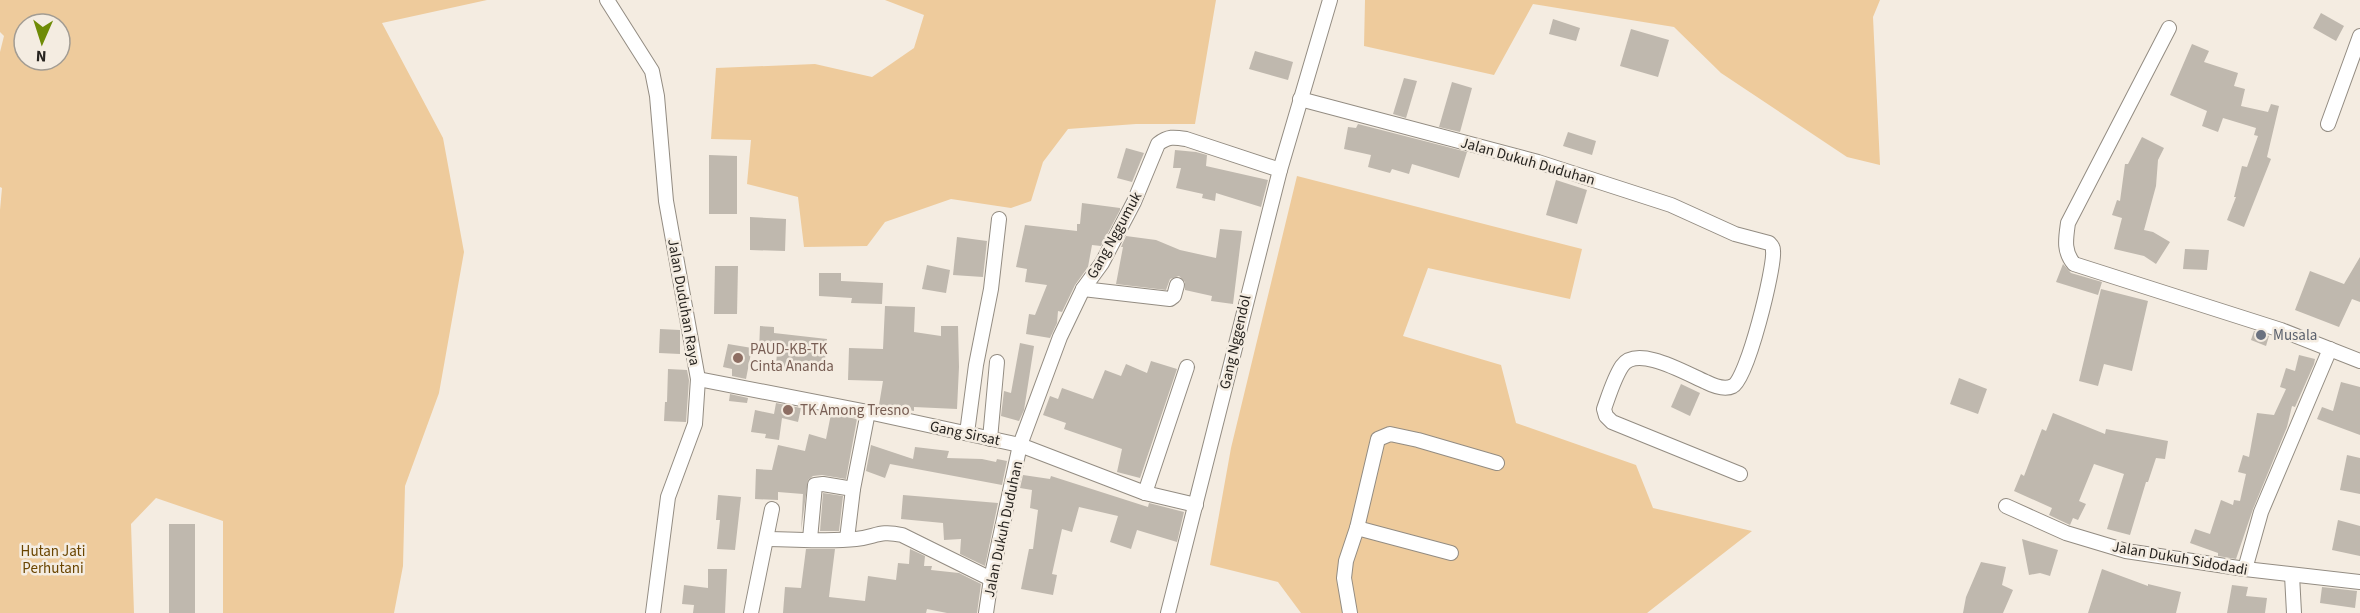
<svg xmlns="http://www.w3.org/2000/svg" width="2360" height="613" font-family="'Source Sans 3',sans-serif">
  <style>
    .green { fill: #eecb9c; fill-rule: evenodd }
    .building { fill: #bfb8ae }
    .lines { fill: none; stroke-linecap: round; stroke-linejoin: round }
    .minor-casing { stroke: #938c82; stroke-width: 16 }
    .minor { stroke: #fff; stroke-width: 14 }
    .worship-dot { fill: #6b7280; stroke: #f4ece1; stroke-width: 2 }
    .education-dot { fill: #8d6e63; stroke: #f4ece1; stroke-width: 2 }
    .labels { text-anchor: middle; stroke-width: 5; stroke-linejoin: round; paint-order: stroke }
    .street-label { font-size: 15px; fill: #26231f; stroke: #f4ece1 }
    .worship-label { font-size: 15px; fill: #5b616d; stroke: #f4ece1; text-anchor: start }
    .education-label { font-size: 15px; fill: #785e54; stroke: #f4ece1; text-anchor: start }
    .park-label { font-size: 15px; fill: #6a4500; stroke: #f4ece1 }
  </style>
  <rect width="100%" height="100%" fill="#f4ece1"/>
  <g class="green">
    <path d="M0,0H487L382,23L443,138L464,252L439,393L405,486L403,566L394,613H223V521L156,498L131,524L134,613H0V210L2,188L0,187V52L4,36L0,32ZM24,24H60V60H24Z"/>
    <polygon points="885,0 1216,0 1195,124 1136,124 1068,129 1043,162 1031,201 1011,208 951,199 885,222 867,246 804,247 798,197 747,184 751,140 711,139 716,68 815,64 872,77 914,48 924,15"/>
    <polygon points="1365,0 1880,0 1873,17 1880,165 1847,157 1721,73 1674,27 1533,4 1494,75 1364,46"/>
    <polygon points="1297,176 1582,249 1570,299 1428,268 1403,336 1501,365 1516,423 1636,465 1653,508 1752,531 1647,613 1301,613 1278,582 1210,565 1231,448"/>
  </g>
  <g class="building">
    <polygon points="2321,13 2344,26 2336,41 2313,28"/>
    <polygon points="1553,19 1580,28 1576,41 1549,34"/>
    <polygon points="1631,29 1669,40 1658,77 1620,66"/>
    <polygon points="2192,44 2209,51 2204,62 2238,73 2234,86 2245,89 2241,106 2268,112 2271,104 2279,106 2267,157 2271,159 2244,227 2227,220 2236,197 2234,197 2242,166 2247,167 2258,136 2254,135 2256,128 2223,118 2218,132 2202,126 2207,111 2170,95"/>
    <polygon points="1255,51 1293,62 1288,80 1249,69"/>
    <polygon points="1404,78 1417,81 1406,118 1393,114"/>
    <polygon points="1452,82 1472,88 1460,132 1439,127"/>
    <polygon points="1358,124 1467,152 1459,178 1412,164 1409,174 1392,169 1390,173 1368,167 1371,155 1344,149 1348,127 1356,128"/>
    <polygon points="1568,132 1596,141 1592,155 1563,146"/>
    <polygon points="2142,137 2164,148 2158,160 2156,186 2144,230 2153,232 2170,242 2156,264 2144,256 2114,249 2122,218 2112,215 2117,200 2120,201 2125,164 2128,164"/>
    <polygon points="1126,148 1144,153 1132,182 1117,178"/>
    <polygon points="1175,150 1196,152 1207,155 1206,166 1268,180 1261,207 1216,193 1215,201 1202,198 1203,194 1176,188 1181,168 1173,168"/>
    <polygon points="709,155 737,156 737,214 709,214"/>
    <polygon points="1556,180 1587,190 1577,224 1546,215"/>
    <polygon points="1082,203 1120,208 1120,210 1101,246 1092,245 1088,267 1075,285 1062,312 1058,311 1057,323 1050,338 1026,334 1029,314 1035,315 1047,285 1025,282 1027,269 1016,267 1025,225 1077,231 1077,224 1080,224"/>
    <polygon points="750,217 786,219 785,251 750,250"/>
    <polygon points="1220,229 1242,231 1233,304 1211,301 1212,296 1185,290 1185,282 1179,276 1170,279 1166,290 1116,284 1123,247 1121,247 1126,236 1156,240 1180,250 1216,258"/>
    <polygon points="957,237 987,241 983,277 953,275"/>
    <polygon points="2185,249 2209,250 2207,270 2183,269"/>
    <polygon points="2360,257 2360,302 2352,299 2339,327 2295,310 2310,271 2344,284"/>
    <polygon points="2063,264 2071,273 2102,282 2098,295 2056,282"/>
    <polygon points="927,265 950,270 946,293 922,289"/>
    <polygon points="715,266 738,266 737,314 714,314"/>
    <polygon points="819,273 841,273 841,281 883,283 882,304 851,303 852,298 819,296"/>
    <polygon points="2101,289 2148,301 2132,371 2104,364 2098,386 2079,381"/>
    <polygon points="885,306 915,307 914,332 941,336 941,326 958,326 959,367 957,409 914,407 914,411 879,405 883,381 848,380 849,348 883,349"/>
    <polygon points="760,326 774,327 774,333 827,339 824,371 776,366 777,352 759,351"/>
    <polygon points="660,329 680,330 680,354 659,353"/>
    <polygon points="2254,331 2269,336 2266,346 2251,340"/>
    <polygon points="1020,343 1034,346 1024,410 1019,421 1001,416 1004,391 1011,393"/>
    <polygon points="728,344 752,348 746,379 732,376 732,369 723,367"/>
    <polygon points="2299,355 2315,359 2314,364 2295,407 2292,406 2287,427 2253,509 2236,559 2218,556 2218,553 2190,543 2195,529 2210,534 2221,500 2233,505 2234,500 2240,501 2246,474 2238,472 2243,455 2249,457 2257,413 2274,415 2286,389 2280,387 2286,368 2295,371"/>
    <polygon points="1151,361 1177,369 1140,478 1117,472 1122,449 1064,429 1066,423 1043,415 1050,396 1058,399 1062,388 1093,399 1105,370 1121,376 1126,364 1147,373"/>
    <polygon points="668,369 687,370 689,380 686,422 664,421 665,402 667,402"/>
    <polygon points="1959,378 1987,389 1978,414 1950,404"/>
    <polygon points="2341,382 2360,387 2360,435 2317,419 2322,407 2333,411"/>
    <polygon points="1681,384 1700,393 1690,416 1671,407"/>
    <polygon points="730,394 748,398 747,403 729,401"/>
    <polygon points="776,403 801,408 798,422 782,418 779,440 765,438 766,434 751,432 755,410 774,414"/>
    <polygon points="2053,413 2105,434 2106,429 2168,441 2165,459 2156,458 2148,482 2146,482 2130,535 2107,529 2124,474 2094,464 2079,501 2086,504 2078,520 2073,518 2070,525 2049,515 2052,508 2014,491 2021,474 2024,476 2042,429 2046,431"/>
    <polygon points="831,414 857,419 846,479 822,475 813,476 808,480 801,531 803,494 778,492 778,500 755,499 756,469 772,470 778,445 805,451 809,434 826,439"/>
    <polygon points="871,445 913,459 915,447 949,451 947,458 982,459 996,462 997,459 1007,461 1002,485 890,464 885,478 866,471"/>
    <polygon points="2347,455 2360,458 2360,494 2340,490"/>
    <polygon points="1023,475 1050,479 1051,476 1148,507 1149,503 1184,512 1177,542 1137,530 1131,549 1110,542 1118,516 1079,507 1072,532 1062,529 1052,574 1057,575 1053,595 1021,589 1029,549 1033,549 1038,510 1030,508 1032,490 1020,488"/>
    <polygon points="823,493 843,496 839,531 820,531"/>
    <polygon points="718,495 741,497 735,550 717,549 720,520 716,520"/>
    <polygon points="903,495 998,503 985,566 960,554 961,539 944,540 943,523 901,519"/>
    <polygon points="2338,520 2360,526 2360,556 2332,550"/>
    <rect x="169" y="524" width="26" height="89"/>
    <polygon points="2022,539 2058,550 2050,576 2040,573 2029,575"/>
    <polygon points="806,549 835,549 829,597 865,601 868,576 896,580 898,563 909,564 910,549 925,556 924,566 932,566 931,570 959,573 981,584 977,613 947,613 927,609 926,613 783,613 785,587 801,588"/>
    <polygon points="1981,562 2006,567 2002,585 2013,590 2003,613 1963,613 1966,597"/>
    <polygon points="708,569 727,569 725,613 693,613 694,605 682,604 684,585 708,588"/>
    <polygon points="2102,569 2148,586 2148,584 2181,592 2176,613 2088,613"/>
    <polygon points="2232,585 2248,587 2246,596 2267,598 2265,613 2227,613"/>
    <polygon points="2322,587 2357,591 2355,608 2320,603"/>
  </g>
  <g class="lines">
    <defs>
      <g id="minor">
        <polyline points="607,0 652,71 657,96 666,201 698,379 695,424 668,497 653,613"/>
        <path d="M2169,28L2068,223C2066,238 2063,251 2074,264L2281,330L2360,361"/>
        <path d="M1300,99L1538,162L1671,205L1735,234L1769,243C1772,246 1773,246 1773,251C1775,267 1747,380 1733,386C1725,390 1714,386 1706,382C1687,374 1637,344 1622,366C1614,378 1609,395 1604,409L1606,416L1612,422L1740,474"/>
        <polyline points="2328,124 2360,36"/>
        <polyline points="1083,289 1170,299 1174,296 1177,285"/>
        <polyline points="698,379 868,412 1020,445 1145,493 1196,505"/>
        <polyline points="967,433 976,365 991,289 999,219"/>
        <polyline points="990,439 997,362"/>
        <polyline points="1145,493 1187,367"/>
        <polyline points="2006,506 2066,533 2126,551 2245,569 2360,582"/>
        <polyline points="1357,528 1451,553"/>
        <path d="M767,539C796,539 827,542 856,539C876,537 879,530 902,535L991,579"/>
        <polyline points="810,539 815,485 823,484 853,489 868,412"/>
        <polyline points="847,539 853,489"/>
        <polyline points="2245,569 2261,512 2330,349"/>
        <polyline points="2292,575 2294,613"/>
        <polyline points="751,613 772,509"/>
        <path d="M986,613L991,579L1020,445L1060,337L1083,289L1102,263L1134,202L1158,144C1168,136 1174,137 1186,139L1280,170"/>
        <polyline points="1168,613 1280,170 1330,0"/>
        <polyline points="1350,613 1344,578 1346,561 1357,528 1378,439 1390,434 1418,440 1497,463"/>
      </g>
    </defs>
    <use href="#minor" class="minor-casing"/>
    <use href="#minor" class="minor"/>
  </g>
  <circle class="worship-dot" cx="2261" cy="335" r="6"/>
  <g class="education-dot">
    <circle cx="738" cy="358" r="6"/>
    <circle cx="788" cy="410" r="6"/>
  </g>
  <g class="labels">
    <g class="street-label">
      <text transform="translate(1528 161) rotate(16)" y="5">Jalan Dukuh Duduhan</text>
      <text transform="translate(1114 235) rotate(-61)" y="5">Gang Nggumuk</text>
      <text transform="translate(684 302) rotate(80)" y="5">Jalan Duduhan Raya</text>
      <text transform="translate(1235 342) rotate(-77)" y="5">Gang Nggendol</text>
      <text transform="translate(965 433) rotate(12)" y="5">Gang Sirsat</text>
      <text transform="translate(1003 529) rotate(-78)" y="5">Jalan Dukuh Duduhan</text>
      <text transform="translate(2180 558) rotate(10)" y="5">Jalan Dukuh Sidodadi</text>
    </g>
    <g class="worship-label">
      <text x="2273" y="340">Musala</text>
    </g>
    <g class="education-label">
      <text x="750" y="354">PAUD-KB-TK<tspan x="750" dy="17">Cinta Ananda</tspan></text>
      <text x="800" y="415">TK Among Tresno</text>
    </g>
    <g class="park-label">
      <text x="53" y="556">Hutan Jati<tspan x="53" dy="17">Perhutani</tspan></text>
    </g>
  </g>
  <g transform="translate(42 42) rotate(183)"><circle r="28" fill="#f4ece1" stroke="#a29c93" stroke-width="1.5"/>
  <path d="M0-4.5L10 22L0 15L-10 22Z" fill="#6f8b06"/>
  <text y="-9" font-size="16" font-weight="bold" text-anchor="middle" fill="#26231f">N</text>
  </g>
</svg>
